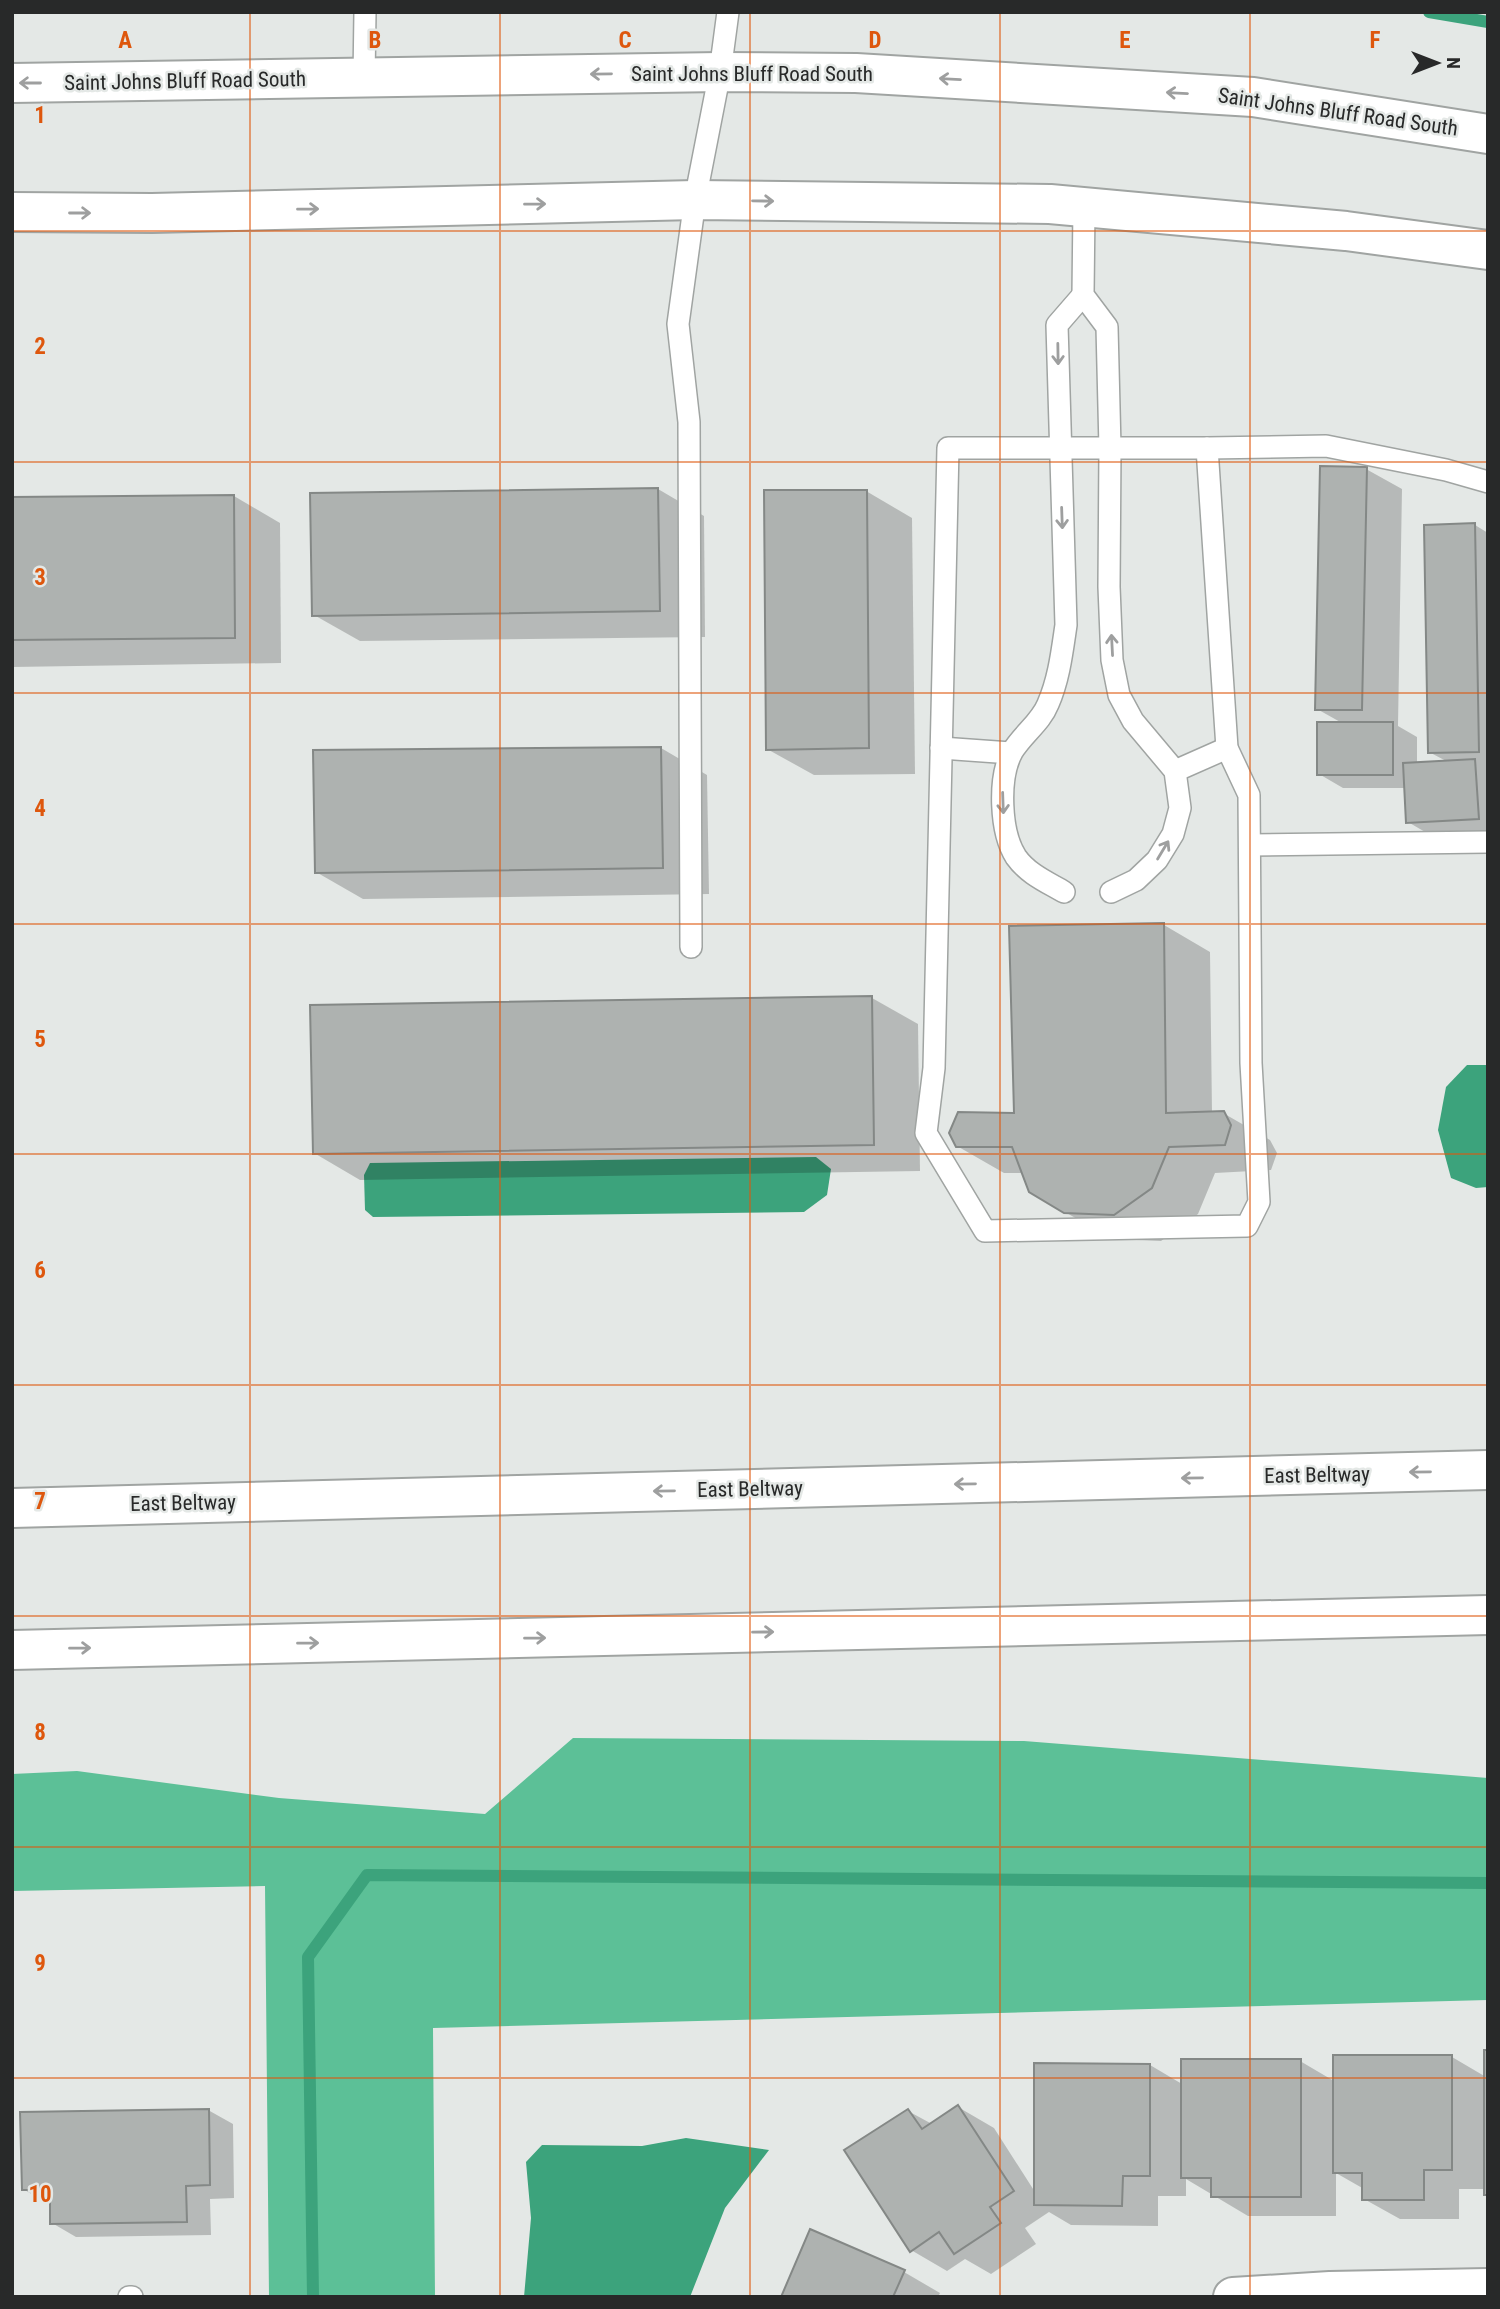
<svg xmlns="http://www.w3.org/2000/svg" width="1500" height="2309" font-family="'Roboto Condensed',sans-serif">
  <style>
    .forest { fill: #5cc097 }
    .water { fill: #3ca37c }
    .shadow { fill: #0003 }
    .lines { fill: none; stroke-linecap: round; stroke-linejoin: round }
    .stream { stroke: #3ca37c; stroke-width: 12 }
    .building { fill: #aeb2b0; stroke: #848886; stroke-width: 2 }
    .service-casing { stroke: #a0a4a2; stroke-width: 24 }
    .minor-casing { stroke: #a0a4a2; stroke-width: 42 }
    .secondary-casing { stroke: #a0a4a2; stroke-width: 42 }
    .motorway-casing { stroke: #a0a4a2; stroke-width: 42 }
    .service { stroke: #fff; stroke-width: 21 }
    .minor { stroke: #fff; stroke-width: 38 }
    .secondary { stroke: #fff; stroke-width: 38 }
    .motorway { stroke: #fff; stroke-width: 38 }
    .oneway { stroke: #9e9f9f }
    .grid { fill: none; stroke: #de570d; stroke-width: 2; stroke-opacity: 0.55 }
    .labels { text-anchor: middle; stroke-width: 5; stroke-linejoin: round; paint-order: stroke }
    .street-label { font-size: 21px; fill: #282929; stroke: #e4e8e6 }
    .grid-label { font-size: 23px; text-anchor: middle; font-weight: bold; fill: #de570d; stroke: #e4e8e6; stroke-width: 5; stroke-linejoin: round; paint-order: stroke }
  </style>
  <rect width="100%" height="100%" fill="#e4e8e6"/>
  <polygon class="forest" points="573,1738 1024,1741 1488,1778 1488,2000 433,2028 435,2297 269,2297 265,1886 12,1891 12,1774 77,1771 279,1798 485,1814"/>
  <g class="water">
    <polygon points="1467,1065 1488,1065 1488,1187 1476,1188 1451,1178 1438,1130 1446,1087"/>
    <polygon points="816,1157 831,1169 827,1195 804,1212 373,1217 365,1210 364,1175 370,1163"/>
    <polygon points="686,2138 769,2150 725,2208 690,2297 524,2297 531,2218 526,2162 542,2145 642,2146"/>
  </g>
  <g class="shadow">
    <polygon points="1366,469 1402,489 1398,726 1417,737 1417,764 1448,762 1429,752 1475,525 1488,533 1488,833 1432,836 1408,822 1406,788 1343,788 1319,774 1342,723 1317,709"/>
    <polygon points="658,489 704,516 705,637 360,641 314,615"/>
    <polygon points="866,491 912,518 915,774 814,775 767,749"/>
    <polygon points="234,496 280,523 281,663 12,667 12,499"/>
    <polygon points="661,748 707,775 709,894 363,899 316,872"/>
    <polygon points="1164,925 1210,952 1212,1113 1223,1113 1270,1140 1277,1153 1271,1170 1215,1173 1198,1214 1161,1241 1112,1239 1065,1212 1023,1173 1004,1173 957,1146 1015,1115"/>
    <polygon points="872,998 918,1024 920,1171 360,1180 314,1153"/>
    <polygon points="1488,2052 1488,2195 1486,2189 1459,2189 1459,2219 1400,2219 1364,2199 1364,2189 1336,2173 1336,2216 1248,2216 1186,2179 1186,2196 1158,2196 1158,2226 1071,2225 1049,2212 1025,2228 1036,2244 991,2274 965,2259 947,2271 911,2250 908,2111 932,2124 958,2107 994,2128 1035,2192 1150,2065 1182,2084 1300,2061 1334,2081 1452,2057 1486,2077"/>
    <polygon points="208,2110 233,2124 234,2198 210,2199 211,2235 76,2237 52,2223 52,2203 47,2203 23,2189"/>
    <polygon points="904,2272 940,2293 938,2297 783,2297"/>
  </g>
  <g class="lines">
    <g class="stream">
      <polyline points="1429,12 1488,22"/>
      <polyline points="313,2297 308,1957 367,1875 1488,1883"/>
    </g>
  </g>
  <g class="building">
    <polygon points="1320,466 1367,467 1362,710 1315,710"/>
    <polygon points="658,488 660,611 312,616 310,493"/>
    <polygon points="764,490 867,490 869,748 766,750"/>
    <polygon points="234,495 235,638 12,640 12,497"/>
    <polygon points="1475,523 1479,752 1428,753 1424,525"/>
    <rect x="1317" y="722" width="76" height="53"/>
    <polygon points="661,747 663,868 315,873 313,750"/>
    <polygon points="1475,759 1479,819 1406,823 1403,763"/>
    <polygon points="1164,923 1166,1113 1224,1111 1231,1125 1225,1145 1169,1147 1152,1188 1114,1215 1064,1213 1029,1192 1012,1147 956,1147 949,1133 958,1112 1014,1113 1009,926"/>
    <polygon points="872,996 874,1145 313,1154 310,1005"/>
    <rect x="1484" y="2050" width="4" height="145"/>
    <polygon points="1333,2055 1452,2055 1452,2170 1424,2170 1424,2200 1362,2200 1362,2173 1333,2173"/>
    <polygon points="1181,2059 1301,2059 1301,2197 1211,2197 1211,2178 1181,2178"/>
    <polygon points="1034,2063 1150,2064 1150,2176 1123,2176 1122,2206 1034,2205"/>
    <polygon points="958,2105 1014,2191 990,2207 1001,2223 954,2254 939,2232 910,2252 844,2150 908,2109 922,2129"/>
    <polygon points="209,2109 210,2185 186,2186 187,2222 50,2224 50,2190 22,2190 20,2112"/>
    <polygon points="810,2229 905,2270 893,2297 781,2297"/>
  </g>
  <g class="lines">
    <defs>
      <g id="service">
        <polyline points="364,78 365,12"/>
        <polyline points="1084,208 1083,295 1107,327 1110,448 1109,587 1112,660 1119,695 1133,721 1175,771 1180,808 1173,834 1157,860 1136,880 1111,892"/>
        <polygon points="948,448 1207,448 1227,748 1249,795 1251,1063 1259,1202 1247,1226 985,1231 926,1133 934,1068"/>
        <polyline points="1207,448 1326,446 1446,470 1488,482"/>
        <polyline points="941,748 1011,753"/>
        <polyline points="1175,771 1227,748"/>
        <polyline points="1250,845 1488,842"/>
        <path d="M1064,892C1047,882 1028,874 1016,857C1000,832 998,778 1012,752C1022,735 1041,722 1048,704C1059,679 1062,652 1066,625L1057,325L1083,295"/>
        <polyline points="691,947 689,422 678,324 695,200 720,72 728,12"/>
        <polyline points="129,2297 132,2297"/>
      </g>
      <polyline id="minor" points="1233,2297 1330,2291 1488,2288"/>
      <g id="secondary">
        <polyline points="12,83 720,72 856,73 1253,97 1488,134"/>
        <polyline points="12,212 152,213 695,200 1050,204 1346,231 1488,250"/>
      </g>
      <g id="motorway">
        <polyline points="12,1508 1488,1470"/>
        <polyline points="12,1650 1488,1615"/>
      </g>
    </defs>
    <use href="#service" class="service-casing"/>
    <use href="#minor" class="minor-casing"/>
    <use href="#secondary" class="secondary-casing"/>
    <use href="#motorway" class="motorway-casing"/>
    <use href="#service" class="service"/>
    <use href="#minor" class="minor"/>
    <use href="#secondary" class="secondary"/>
    <use href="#motorway" class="motorway"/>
  </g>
  <defs><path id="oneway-shaft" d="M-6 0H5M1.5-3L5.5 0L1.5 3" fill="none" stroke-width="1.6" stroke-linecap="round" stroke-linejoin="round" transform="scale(1.75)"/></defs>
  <g class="oneway">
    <use href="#oneway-shaft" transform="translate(601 74) rotate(179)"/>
    <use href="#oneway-shaft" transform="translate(950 79) rotate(-177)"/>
    <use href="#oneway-shaft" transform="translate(30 83) rotate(180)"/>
    <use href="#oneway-shaft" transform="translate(1177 93) rotate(-177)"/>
    <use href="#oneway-shaft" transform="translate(763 201) rotate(1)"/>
    <use href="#oneway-shaft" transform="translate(535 204) rotate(-1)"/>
    <use href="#oneway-shaft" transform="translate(308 209) rotate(-1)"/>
    <use href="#oneway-shaft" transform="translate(80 213)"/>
    <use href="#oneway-shaft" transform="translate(1058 354) rotate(89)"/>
    <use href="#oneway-shaft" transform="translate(1062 518) rotate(88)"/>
    <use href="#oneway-shaft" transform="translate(1112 645) rotate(-93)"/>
    <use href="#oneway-shaft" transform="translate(1003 803) rotate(88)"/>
    <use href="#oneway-shaft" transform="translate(1163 850) rotate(-59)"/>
    <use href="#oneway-shaft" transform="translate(1420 1472) rotate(179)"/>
    <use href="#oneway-shaft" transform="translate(1192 1478) rotate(179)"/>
    <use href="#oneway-shaft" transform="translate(965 1484) rotate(179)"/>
    <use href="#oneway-shaft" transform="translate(664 1491) rotate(179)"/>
    <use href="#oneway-shaft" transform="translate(763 1632) rotate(-1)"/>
    <use href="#oneway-shaft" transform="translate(535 1638) rotate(-1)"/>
    <use href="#oneway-shaft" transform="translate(308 1643) rotate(-1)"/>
    <use href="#oneway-shaft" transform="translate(80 1648) rotate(-1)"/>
  </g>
  <path class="grid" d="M250,12V2297M500,12V2297M750,12V2297M1000,12V2297M1250,12V2297M12,231H1488M12,462H1488M12,693H1488M12,924H1488M12,1154H1488M12,1385H1488M12,1616H1488M12,1847H1488M12,2078H1488"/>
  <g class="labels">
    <g class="street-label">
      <text x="752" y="81">Saint Johns Bluff Road South</text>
      <text transform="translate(185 81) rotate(-1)" y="7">Saint Johns Bluff Road South</text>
      <text transform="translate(1338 112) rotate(8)" y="7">Saint Johns Bluff Road South</text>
      <text transform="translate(1317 1475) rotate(-1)" y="7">East Beltway</text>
      <text transform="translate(750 1489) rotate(-1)" y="7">East Beltway</text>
      <text transform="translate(183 1503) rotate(-1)" y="7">East Beltway</text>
    </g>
  </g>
  <g class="grid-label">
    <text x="125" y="48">A</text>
    <text x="375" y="48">B</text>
    <text x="625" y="48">C</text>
    <text x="875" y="48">D</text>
    <text x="1125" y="48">E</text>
    <text x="1375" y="48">F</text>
    <text x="40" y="123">1</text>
    <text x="40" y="354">2</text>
    <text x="40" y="585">3</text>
    <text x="40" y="816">4</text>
    <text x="40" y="1047">5</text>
    <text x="40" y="1278">6</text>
    <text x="40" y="1509">7</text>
    <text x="40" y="1740">8</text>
    <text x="40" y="1971">9</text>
    <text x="40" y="2202">10</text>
  </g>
  <rect width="1500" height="2309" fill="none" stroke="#282929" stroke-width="28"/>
  <g transform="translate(1437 63) rotate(90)" stroke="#e4e8e6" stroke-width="5" paint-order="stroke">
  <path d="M0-5L12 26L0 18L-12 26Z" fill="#282929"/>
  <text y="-10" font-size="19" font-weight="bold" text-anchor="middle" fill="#282929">N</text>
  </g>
</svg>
